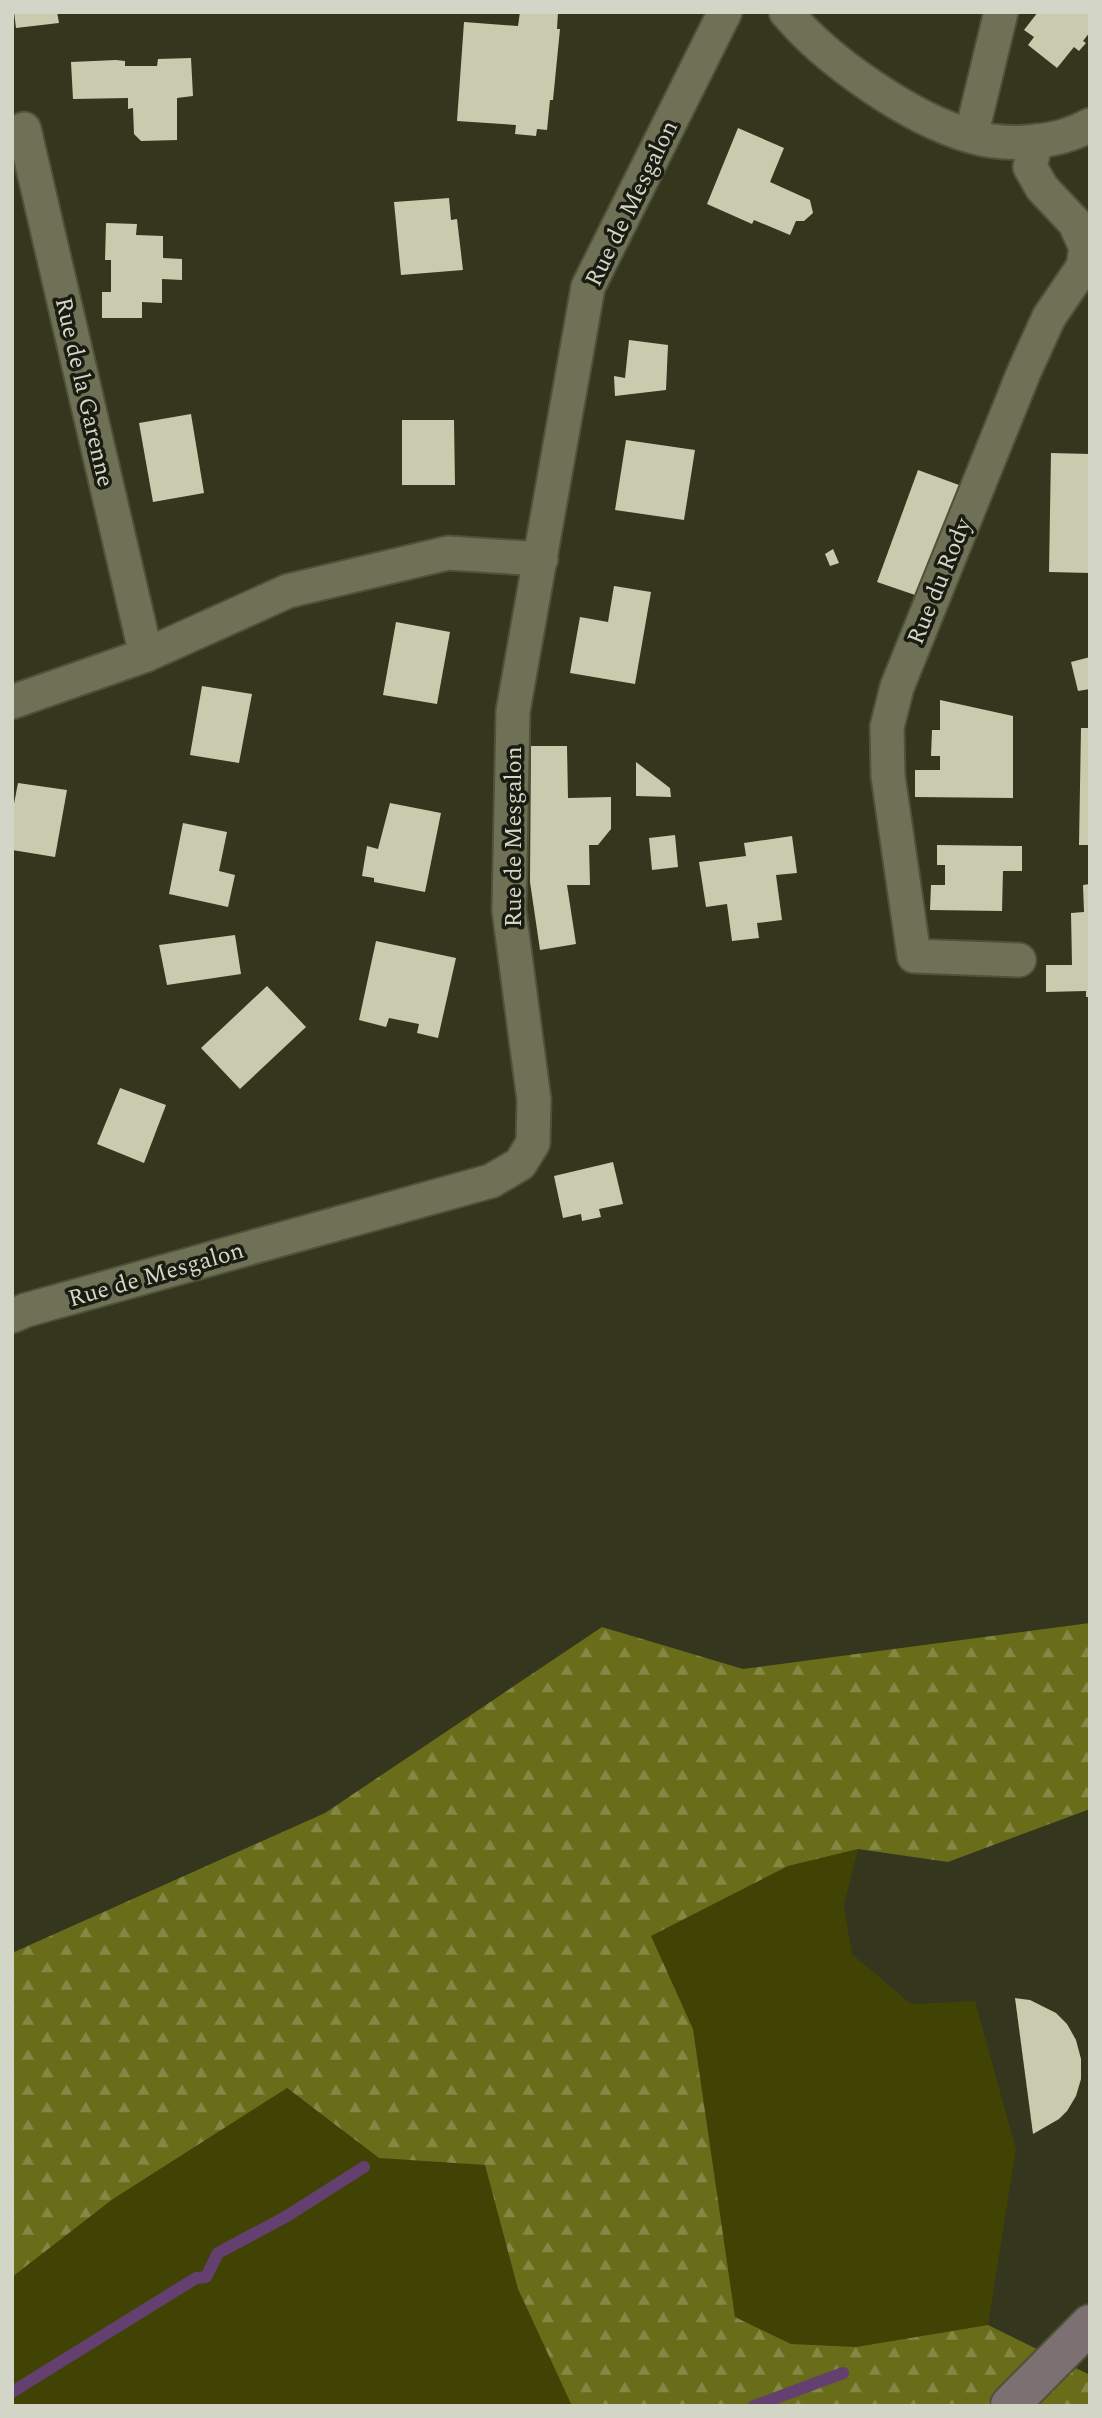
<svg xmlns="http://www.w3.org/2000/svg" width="1102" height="2418" font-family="Spectral,serif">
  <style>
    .green { fill: #404304 }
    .forest { fill: url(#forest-firs) }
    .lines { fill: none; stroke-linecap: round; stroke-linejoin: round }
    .stream { stroke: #644070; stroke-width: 12 }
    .building { fill: #c8cbad }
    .street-casing { stroke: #4f513b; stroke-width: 37 }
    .secondary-casing { stroke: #4f513b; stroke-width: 42 }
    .street { stroke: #6e7156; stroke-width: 33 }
    .secondary { stroke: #7c7073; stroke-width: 38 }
    .labels { text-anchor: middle; stroke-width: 7; stroke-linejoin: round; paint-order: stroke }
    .street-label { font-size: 24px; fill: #d3d5c6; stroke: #1b1c11 }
  </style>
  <defs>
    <pattern id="forest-firs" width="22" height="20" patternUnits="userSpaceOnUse" patternTransform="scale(1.75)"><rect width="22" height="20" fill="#696d1a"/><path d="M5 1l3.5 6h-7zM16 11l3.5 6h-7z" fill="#848844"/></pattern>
  </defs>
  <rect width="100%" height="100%" fill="#34361d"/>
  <g class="green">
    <polygon points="858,1849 844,1905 852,1954 911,2004 975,2001 1016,2149 988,2325 856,2347 791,2344 735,2317 693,2029 651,1936 788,1866"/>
    <polygon points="286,2088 379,2158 485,2165 518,2289 572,2406 12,2406 12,2277 113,2199"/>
  </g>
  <polygon class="forest" points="1090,1623 1090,1809 948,1862 858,1849 788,1866 651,1936 693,2029 735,2317 791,2344 856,2347 988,2325 1090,2375 1090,2406 572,2406 518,2289 485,2165 379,2158 287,2088 113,2199 12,2277 12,1953 325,1813 602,1627 743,1669"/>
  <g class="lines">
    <g class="stream">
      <polyline points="12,2392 196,2278 206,2277 218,2253 287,2216 364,2167"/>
      <polyline points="754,2406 843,2373"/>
    </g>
  </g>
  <g class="building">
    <polygon points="14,12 57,12 59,23 16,28"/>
    <polygon points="520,12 558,12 557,29 560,29 553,100 550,100 547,130 537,129 536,136 515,134 516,125 457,121 464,22 518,26"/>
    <polygon points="1038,12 1090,12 1090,32 1083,41 1086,43 1079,51 1074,47 1057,68 1028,45 1034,37 1024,30"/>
    <polygon points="191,58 193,96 177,98 177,140 141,141 134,134 133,108 128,109 128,98 73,99 71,62 116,60 125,61 125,66 157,66 158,59"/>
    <polygon points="738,128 784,148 770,182 810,200 813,213 804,221 796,221 790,235 754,220 752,224 707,204"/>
    <polygon points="449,198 451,220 457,219 463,270 401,275 394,202"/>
    <polygon points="106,223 137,224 136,235 163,236 163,258 182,259 182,280 162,279 162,303 142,302 142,318 102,318 102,292 111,292 111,260 105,260"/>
    <polygon points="629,340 668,345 666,390 615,396 614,376 625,378"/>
    <polygon points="191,414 204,493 153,502 139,423"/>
    <polygon points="402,420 454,420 455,485 402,485"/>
    <polygon points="626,440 695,450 684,520 615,510"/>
    <polygon points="1051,453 1090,454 1090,573 1049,572"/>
    <polygon points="918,470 959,485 918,596 877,582"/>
    <polygon points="833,549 839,563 830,566 825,554"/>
    <polygon points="614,586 651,592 635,684 570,673 580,617 608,622"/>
    <polygon points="396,622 450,632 437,704 383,695"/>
    <polygon points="1090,657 1090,689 1078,691 1071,662"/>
    <polygon points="202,686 252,694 239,763 190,755"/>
    <polygon points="940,700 1013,716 1013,798 915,797 915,770 940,770 940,756 931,756 932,730 940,730"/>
    <polygon points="1081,728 1090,728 1090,845 1079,845"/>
    <polygon points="531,746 567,746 568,798 611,797 611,829 598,845 589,845 590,885 567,885 576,944 540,950 530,882"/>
    <polygon points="636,762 670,788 671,797 636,796"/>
    <polygon points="18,783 67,790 55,857 12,850 12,814"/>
    <polygon points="390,803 441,813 425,892 374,882 374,878 362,876 367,846 378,849"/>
    <polygon points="183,823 227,832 219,871 235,875 228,907 169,894"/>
    <polygon points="675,835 678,867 652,870 649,838"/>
    <polygon points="792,836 797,873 776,875 782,920 757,923 759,938 732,941 727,904 706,907 699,862 746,856 744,843"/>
    <polygon points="937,845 1022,846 1022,871 1003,871 1002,911 930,910 931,885 945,885 945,865 937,865"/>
    <polygon points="1090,884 1090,997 1086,997 1086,991 1046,992 1046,965 1072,965 1071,913 1084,912 1083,885"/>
    <polygon points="235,935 241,974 167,985 159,945"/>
    <polygon points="376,941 456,958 438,1038 417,1033 419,1024 389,1018 386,1027 359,1020"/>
    <polygon points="267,986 306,1027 240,1089 201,1048"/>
    <polygon points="120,1088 166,1105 144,1163 97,1144"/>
    <polygon points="613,1162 623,1204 599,1209 601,1217 582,1221 581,1214 563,1218 554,1176"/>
    <polygon points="1015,1998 1030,2000 1056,2013 1067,2024 1076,2040 1081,2059 1081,2079 1076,2096 1067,2111 1059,2119 1033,2134"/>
  </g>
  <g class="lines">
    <defs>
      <g id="street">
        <path d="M786,12C827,61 909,118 970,136C1006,147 1057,144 1090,125"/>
        <polyline points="24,129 146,655"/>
        <polyline points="971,136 1001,12"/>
        <polyline points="12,702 146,655 288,591 448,553 541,559"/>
        <polyline points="1019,960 914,956 888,776 887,727 897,687 1024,372 1049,317 1083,267 1086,248 1075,223 1042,188 1030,167 1036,141"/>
        <polyline points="12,1316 26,1310 491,1181 520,1164 533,1143 534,1100 509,910 513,711 588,287 725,12"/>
      </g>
      <polyline id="secondary" points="1010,2405 1090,2324"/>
    </defs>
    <use href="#street" class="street-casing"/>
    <use href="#secondary" class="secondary-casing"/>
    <use href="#street" class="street"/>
    <use href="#secondary" class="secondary"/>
  </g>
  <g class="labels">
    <g class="street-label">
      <text transform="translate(631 203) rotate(-64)" y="8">Rue de Mesgalon</text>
      <text transform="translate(85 392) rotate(77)" y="8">Rue de la Garenne</text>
      <text transform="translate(939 581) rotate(-68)" y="8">Rue du Rody</text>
      <text transform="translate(513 837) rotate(-90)" y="8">Rue de Mesgalon</text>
      <text transform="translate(156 1274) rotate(-16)" y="8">Rue de Mesgalon</text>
    </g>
  </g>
  <rect width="1102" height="2418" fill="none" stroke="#d3d5c6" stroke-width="28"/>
</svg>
